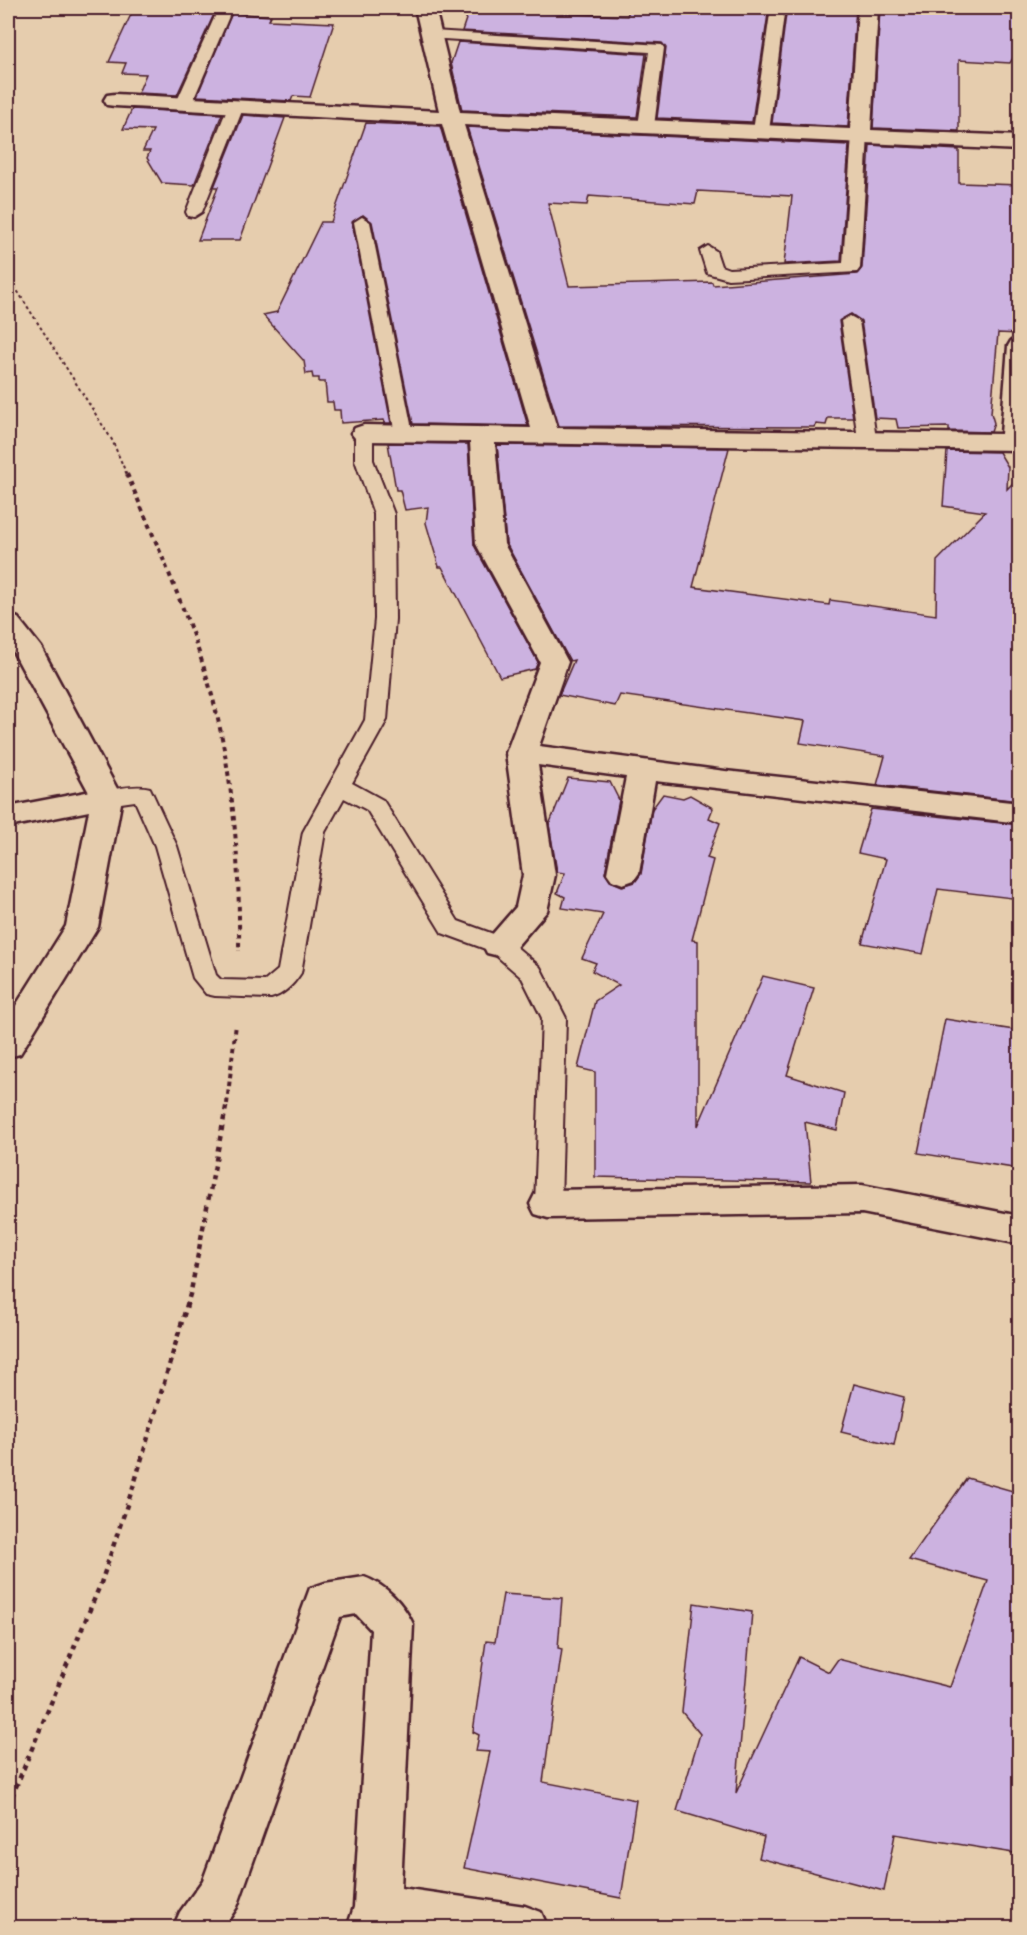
<svg xmlns="http://www.w3.org/2000/svg" width="1027" height="1935" font-family="Sriracha,sans-serif">
  <style>
    .building { fill: #ccb2e0; stroke: #4a1f2b; stroke-width: 1.5 }
    .lines { fill: none; stroke-linecap: round; stroke-linejoin: round }
    .service-casing { stroke: #4a1f2b; stroke-width: 4 }
    .minor-casing { stroke: #4a1f2b; stroke-width: 5 }
    .tertiary-casing { stroke: #4a1f2b; stroke-width: 5 }
    .path-far2 { stroke: #4a1f2b; stroke-width: 2; stroke-dasharray: 3 3; stroke-linecap: butt }
    .path-far1 { stroke: #4a1f2b; stroke-width: 4; stroke-dasharray: 4.5 4.5; stroke-linecap: butt }
    .path { stroke: #4a1f2b; stroke-width: 4.5; stroke-dasharray: 5 5; stroke-linecap: butt }
    .service { fill: #e6cdae; fill-rule: evenodd }
    .minor { fill: #e6cdae; fill-rule: evenodd }
    .tertiary { fill: #e6cdae; fill-rule: evenodd }
  </style>
  <rect width="100%" height="100%" fill="#e6cdae"/>
  <filter id="ink" filterUnits="userSpaceOnUse"><feTurbulence type="fractalNoise" baseFrequency=".0167" numOctaves="2"/><feDisplacementMap in="SourceGraphic" scale="12" xChannelSelector="R" yChannelSelector="G"/><feConvolveMatrix kernelMatrix="1 2 1 2 8 2 1 2 1" color-interpolation-filters="sRGB"/></filter>
  <g filter="url(#ink)">
    <g class="building">
      <polygon points="134,8 211,8 210,12 215,12 177,95 138,93 146,74 122,73 126,63 109,62"/>
      <polygon points="630,8 856,8 848,127 772,123 786,14 778,8 768,14 752,122 657,118 666,48 662,43 462,31 469,10 627,16"/>
      <polygon points="880,8 945,8 1020,11 1020,47 1010,63 959,60 959,131 873,128"/>
      <polygon points="232,13 271,16 269,20 334,23 310,97 293,96 291,101 197,96"/>
      <polygon points="458,42 646,54 637,117 462,110 451,63"/>
      <polygon points="132,109 222,114 194,185 162,183 147,158 150,151 143,151 153,130 123,129"/>
      <polygon points="243,115 285,118 240,240 198,240 218,187 214,187"/>
      <polygon points="366,123 440,126 528,426 413,424 372,222 363,215 352,222 391,423 385,423 384,420 341,423 340,410 334,410 333,402 327,402 325,382 319,382 319,378 313,378 312,373 306,374 304,361 263,315 277,312 321,222 331,222"/>
      <polygon points="467,127 849,145 841,261 784,264 792,196 698,191 695,204 589,196 587,205 548,203 569,286 712,282 713,285 857,274 862,268 870,145 959,150 959,183 1020,185 1020,334 998,333 991,413 994,423 991,432 949,431 949,427 898,428 896,419 875,418 861,321 851,314 839,321 853,418 828,418 826,425 816,424 814,427 559,426"/>
      <polygon points="388,443 468,444 474,545 538,662 535,669 500,677 442,567 439,567 426,523 428,507 405,510 400,490 396,490"/>
      <polygon points="497,445 729,448 693,587 829,605 830,600 936,615 937,561 985,512 943,506 947,451 999,452 1008,467 1007,489 1020,476 1020,801 877,785 885,756 800,743 805,721 620,695 615,706 559,695 574,660 570,661 506,543"/>
      <polygon points="568,778 610,782 619,800 605,873 610,881 622,886 635,882 641,874 652,809 663,794 683,798 690,795 713,808 709,818 720,823 707,858 713,860 692,940 698,941 698,1126 763,976 814,988 787,1075 844,1093 837,1130 805,1122 811,1182 595,1177 595,1072 578,1068 595,1001 619,985 592,971 596,963 582,958 603,914 562,908 565,897 557,893 565,873 557,872 549,825"/>
      <polygon points="871,809 1020,825 1020,899 938,889 923,954 862,943 886,859 858,853"/>
      <polygon points="945,1019 1020,1031 1020,1169 918,1153"/>
      <polygon points="854,1384 904,1397 894,1445 841,1432"/>
      <polygon points="967,1478 1020,1493 1020,1854 895,1834 884,1891 759,1858 764,1837 677,1811 700,1734 682,1712 694,1603 752,1612 736,1793 799,1657 829,1672 838,1659 950,1687 988,1581 909,1560"/>
      <polygon points="503,1594 562,1598 558,1648 562,1649 543,1782 636,1800 621,1898 464,1868 490,1752 476,1751 479,1735 473,1732 486,1641 495,1642"/>
    </g>
    <g class="lines">
      <defs>
        <g id="service">
          <polygon points="223,10 230,14 192,103 189,106 179,106 176,103 216,14"/>
          <polygon points="777,10 784,14 769,131 761,136 753,131 770,14"/>
          <polygon points="433,31 662,45 664,48 654,126 646,131 638,126 649,52 428,38 426,35"/>
          <polygon points="236,101 244,106 202,212 194,217 188,216 186,212 228,106"/>
          <polygon points="860,130 868,135 860,268 857,272 728,279 707,273 700,251 708,246 716,251 721,266 729,269 843,263 852,135"/>
          <polygon points="362,217 370,222 413,434 404,440 395,434 354,222"/>
          <polygon points="850,316 859,321 876,439 867,445 858,439 841,321"/>
          <path d="M364,427L373,433V460L394,514L395,619L387,720L352,783L383,800L458,921L507,939L540,967L566,1018L561,1204L557,1211L548,1214L539,1211L535,1204L542,1018L522,978L491,951L442,933L367,810L344,798L325,832L301,973C294,984 283,995 271,998L215,996L206,994L193,978L155,846L135,801L107,805L99,803L96,798L99,793C114,789 135,784 150,788L177,846L216,975L221,980L265,981L278,970L303,832L365,720L375,619L374,514L355,460V433Z"/>
        </g>
        <g id="minor">
          <polygon points="415,8 435,8 460,112 850,129 858,8 878,8 871,130 1020,136 1020,150 464,125 557,428 1001,434 1008,346 1011,341 1020,339 1020,450 495,443 504,544 568,662 539,746 725,771 1020,803 1020,823 655,781 639,873 634,880 623,884 612,880 607,873 626,777 538,765 555,875 547,911 511,953 499,956 487,953 483,945 516,907 523,875 506,753 540,662 476,544 470,442 364,441 355,438 351,433 355,428 364,425 531,428 442,124 115,106 107,105 104,100 107,95 115,94 439,111"/>
          <polygon points="107,788 118,791 122,798 98,927 20,1054 8,1057 8,1018 66,926 89,811 8,827 8,807"/>
          <polygon points="862,1185 1020,1216 1020,1244 862,1213 548,1218 535,1214 530,1204 535,1194 548,1190"/>
          <path d="M364,1577C386,1585 403,1603 413,1624L401,1888L525,1906L541,1912L548,1928H347L354,1907L371,1630L356,1614L340,1617L237,1907L223,1928H173L180,1912L203,1880L310,1588L325,1583Z"/>
        </g>
        <polygon id="tertiary" points="8,615 18,618 41,647 122,798 118,805 107,808 96,805 92,798 8,642"/>
      </defs>
      <use href="#service" class="service-casing"/>
      <use href="#minor" class="minor-casing"/>
      <use href="#tertiary" class="tertiary-casing"/>
      <polyline class="path-far2" points="8,276 112,440 127,475"/>
      <g class="path-far1">
        <path d="M127,474C154,538 183,602 204,668C233,759 240,857 239,951"/>
        <polyline points="227,1104 236,1024"/>
      </g>
      <polyline class="path" points="8,1806 101,1583 136,1478 191,1291 227,1102"/>
      <use href="#service" class="service"/>
      <use href="#minor" class="minor"/>
      <use href="#tertiary" class="tertiary"/>
    </g>
  </g>
  <rect width="1027" height="1935" fill="none" stroke="#e6cdae" stroke-width="30"/>
  <rect x="15" y="15" width="997" height="1905" fill="none" stroke="#4a1f2b" stroke-width="2" filter="url(#ink)"/>
</svg>
